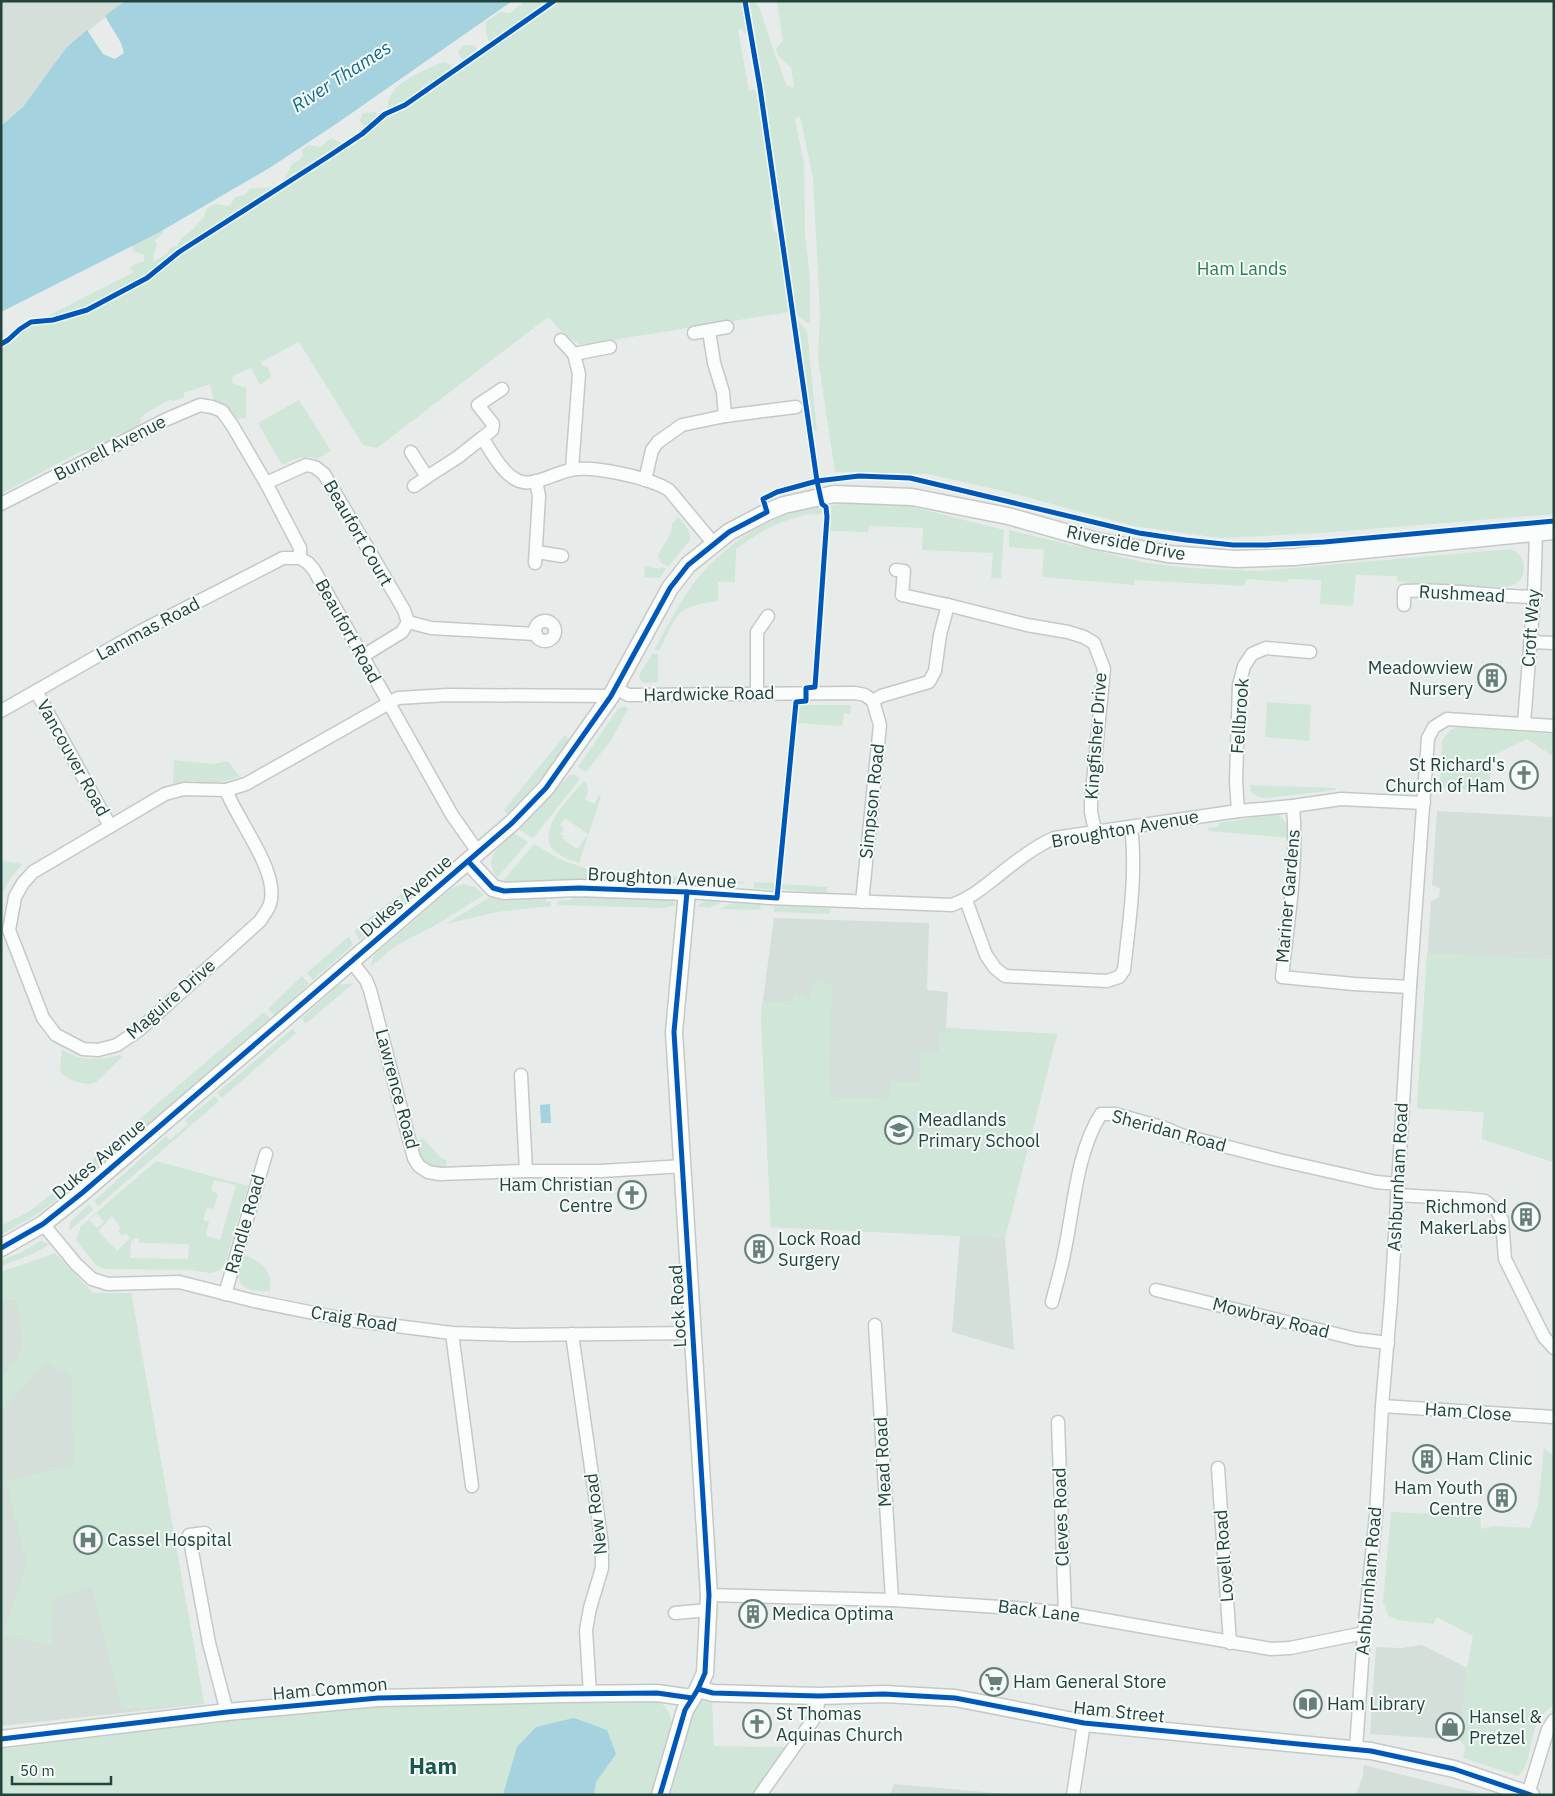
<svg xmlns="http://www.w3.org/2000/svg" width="1555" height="1796" font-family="'IBM Plex Sans',sans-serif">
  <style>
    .built { fill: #d4dfda }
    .green { fill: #cfe6d8; fill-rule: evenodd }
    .water { fill: #a4d2df }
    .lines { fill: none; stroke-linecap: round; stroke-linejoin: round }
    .minor-casing { stroke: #c4c9c7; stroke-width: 15 }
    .tertiary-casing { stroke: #c4c9c7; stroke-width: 19 }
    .minor { stroke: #fbfcfc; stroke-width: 12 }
    .tertiary { stroke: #fbfcfc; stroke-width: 16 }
    .cycleway-casing { stroke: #f6fbf9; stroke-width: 8 }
    .cycleway { stroke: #0057b8; stroke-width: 5 }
    .labels { text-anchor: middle; stroke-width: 4; stroke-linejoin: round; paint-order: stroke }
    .park-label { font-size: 18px; fill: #26804f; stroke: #f6fbf9 }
    .street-label { font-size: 18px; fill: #21443d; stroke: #f6fbf9 }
    .poi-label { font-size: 18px; fill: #21443d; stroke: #f6fbf9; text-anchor: start }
    .water-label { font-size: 19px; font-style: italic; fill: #136c87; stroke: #f6fbf9 }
    .district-label { font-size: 22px; font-weight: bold; fill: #1a594e; stroke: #f6fbf9 }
  </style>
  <rect width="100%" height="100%" fill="#e7ecea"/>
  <g class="built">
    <polygon points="1,1 126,1 66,48 23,107 1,126"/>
    <polygon points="1437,811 1554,817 1554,1162 1482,1139 1484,1112 1417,1108 1431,902 1439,897 1440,888 1432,885"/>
    <polygon points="774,918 929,923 927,990 948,992 946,1028 1057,1034 1005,1238 1014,1350 952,1332 960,1236 771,1227 761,1015"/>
    <polygon points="72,1293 131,1293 204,1704 1,1726 1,1301"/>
    <polygon points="1422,1645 1467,1668 1460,1740 1370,1734 1376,1647 1401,1648"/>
    <polygon points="1364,1765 1451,1787 1488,1795 1356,1795 1363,1776"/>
    <polygon points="894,1784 1018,1795 890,1795"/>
  </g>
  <g class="green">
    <path d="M525,1H753L759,6L772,46L787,86L794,87L791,68L777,54L776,48L783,41L777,1H1554V514L1321,533L1220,538L1134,526L1011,493L928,474L835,472L818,358L820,313L813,178L800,116L795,119L804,163L805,236L810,276V323H807L795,313L794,306L788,305L789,312L580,345L562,332L548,317L377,448L363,445L299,342L261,362L262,366L268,367L271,377L260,385L251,368L233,376L232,383L246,388V418L236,419L215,405L210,384L184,393V398L173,401L171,399L143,415L136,433L117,434L106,447L81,451L1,494V340L134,272L130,269L133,265L144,261V255L133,251L132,242L162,229L164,233L154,241L157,245L153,257V262L168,253L169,249L177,246C182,234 184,237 192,230C197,226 199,221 204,217L207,208L215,204L230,206L235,197L245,195L250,188C272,189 283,188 291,165L303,157L302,150L308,145L320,147L331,138L342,143L365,127L360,121L363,113L375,112L379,117L388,111C384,84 423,71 443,62L452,65L450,69L464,61L460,57L458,51L465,45L475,46L478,51L489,44L486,32V22L500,12L510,13ZM741,29L757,46L765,99L753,89L749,91L738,30ZM781,207L785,230L774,232L770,210Z"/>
    <polygon points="796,322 799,322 807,331 817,430 812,431"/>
    <path d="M299,400L331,451L317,459C304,454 295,459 282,465L258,423Z"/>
    <polygon points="866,501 909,506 1004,530 1001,578 991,578 993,553 922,550 923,528 869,526 868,532 829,531 831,505"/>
    <path d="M822,505V514C792,513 760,531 736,549L735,582H718V601C707,602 690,605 681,612C673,619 664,640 660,650H654C667,628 678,604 693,584C725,543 772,513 822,505Z"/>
    <path d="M678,517C684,524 691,530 690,540L668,567L661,563L658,555L671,533L672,524Z"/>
    <path d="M1009,530L1147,563L1189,568L1260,571L1511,549C1526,554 1529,577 1515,584C1511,586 1507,586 1503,587L1416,584L1397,581V576L1356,575L1353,606L1320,604L1321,580L1288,579V582L1246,579L1244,586L1135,580L1134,585L1042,577L1044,550L1009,547Z"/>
    <polygon points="645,566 658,569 662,567 666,569 660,578 644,577"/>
    <polygon points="652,654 658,654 658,682 645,683 641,681 639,675"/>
    <polygon points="1267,702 1311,705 1309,741 1265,737"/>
    <polygon points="799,705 851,705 850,714 844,713 842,726 797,723"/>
    <polygon points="624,706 628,709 611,740 586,772 578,767 618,709"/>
    <polygon points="1458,727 1554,734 1554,757 1527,739 1492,756 1489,791 1440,788 1442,741 1450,730"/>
    <polygon points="565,735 570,742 531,790 507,814 504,810"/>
    <polygon points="174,760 213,764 228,761 240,777 225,781 211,783 193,781 173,784"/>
    <polygon points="570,775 575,775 580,779 533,838 518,829"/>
    <path d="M584,781L587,784L588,791L585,800L595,804L599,795L601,796L579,863C571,860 561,857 555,851C534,831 571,797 584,781ZM565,818L588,834L578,848H575L562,838L563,836L560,834L564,828L560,825Z"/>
    <polygon points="1250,785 1336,788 1336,790 1265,798 1258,797 1251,792"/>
    <path d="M1278,814C1286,822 1290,826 1289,838L1209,831L1208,828L1219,826V823Z"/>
    <path d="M514,833L528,842L497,878C483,856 498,848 514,833Z"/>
    <polygon points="534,844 559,859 590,870 598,881 554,880 512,884 502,882"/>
    <polygon points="452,856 447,864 359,940 354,931 374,914"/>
    <polygon points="1,861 23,864 12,876 1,895"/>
    <polygon points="603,872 680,877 679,883 612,880"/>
    <polygon points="695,879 745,882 745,883 731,884 731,887 698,885 695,882"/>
    <polygon points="754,882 774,883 774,890 754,888"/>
    <polygon points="463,884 475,887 484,895 432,927 397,945 370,967 374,955 452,888"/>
    <polygon points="782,884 827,887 827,893 781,889"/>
    <polygon points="572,896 670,899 677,905 663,908 558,905 558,901 571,900"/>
    <polygon points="490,897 505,901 546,897 546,902 551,901 551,906 497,912 446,924"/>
    <polygon points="704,901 722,902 708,908 697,906"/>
    <polygon points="732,903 761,904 760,910 720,909"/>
    <polygon points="775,905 831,908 830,914 774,912"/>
    <polygon points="349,936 353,945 313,980 307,973"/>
    <polygon points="1427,953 1554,959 1554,1162 1482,1139 1484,1112 1417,1108"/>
    <polygon points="302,976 309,984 275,1015 268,1009"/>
    <polygon points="815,980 832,984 829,1076 831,1097 889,1099 891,1081 919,1082 920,1051 939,1053 939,1032 946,1028 1057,1034 1005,1238 771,1227 761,1015 763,1001 788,1002 796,993 808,1000"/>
    <polygon points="354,983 305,1024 302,1018 339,985"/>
    <polygon points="264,1012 270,1018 131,1139 127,1134 115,1145 116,1147 109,1152 111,1156 76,1184 71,1178"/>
    <polygon points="292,1029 296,1033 222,1098 217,1093"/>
    <path d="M62,1049C80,1062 100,1060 120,1055L122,1057L96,1082C86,1087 66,1080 60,1071Z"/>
    <polygon points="215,1096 219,1101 98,1206 94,1201 166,1136 170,1140 188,1124 185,1120"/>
    <path d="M423,1138L441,1158L447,1161L445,1169C425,1167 420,1160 416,1142Z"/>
    <path d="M156,1161L248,1186L225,1263L220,1270L211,1273L189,1270L105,1269L97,1266L76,1240L81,1226ZM214,1180L236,1185L220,1240L206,1236L209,1222L203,1220L207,1208L214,1209L218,1194L211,1190ZM97,1213L104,1222L97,1228L89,1220ZM112,1216L121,1228L118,1231L122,1236L126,1233L130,1238L117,1251L98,1231ZM134,1238L139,1239V1243L189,1244L188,1259L130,1258L131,1241L134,1240Z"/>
    <polygon points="67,1182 72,1188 39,1213 1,1235 1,1226 30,1211"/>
    <polygon points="89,1204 93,1210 69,1231 70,1222"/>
    <polygon points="40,1241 50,1244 33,1254 1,1266 1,1260 20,1253"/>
    <polygon points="55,1253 93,1293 131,1293 204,1704 123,1709 115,1682 92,1587 53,1598 52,1646 3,1635 27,1564 6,1481 74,1466 71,1376 46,1363 4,1409 1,1409 1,1377 11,1367 23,1346 17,1299 1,1301 1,1272"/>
    <path d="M245,1255C262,1262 273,1271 270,1291C242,1294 229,1280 245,1255Z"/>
    <path d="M1544,1448L1554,1456V1705C1523,1724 1538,1757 1518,1776L1463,1758L1465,1747L1460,1740L1467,1668L1473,1636L1437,1617L1433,1624L1398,1620L1389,1616L1383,1602L1391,1512L1480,1516L1481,1529L1494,1526L1530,1528L1538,1506Z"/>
    <path d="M655,1699C665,1704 669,1712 672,1721L651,1795H1V1749L236,1720L414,1704Z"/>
    <polygon points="700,1701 712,1703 714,1746 789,1747 753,1795 665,1795 694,1707"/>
  </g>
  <g class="water">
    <polygon points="125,1 512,1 336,124 271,167 158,233 1,312 1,126 23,107 66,48 87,30 103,54 115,59 124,53 121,43 105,16"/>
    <polygon points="550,1104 551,1123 541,1123 540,1105"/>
    <polygon points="574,1718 607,1730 616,1754 596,1782 594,1795 503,1795 517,1747 536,1727"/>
  </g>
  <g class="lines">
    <defs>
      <g id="minor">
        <polyline points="709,331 714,363 723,392 725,416"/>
        <polyline points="694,333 727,327"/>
        <polyline points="561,340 574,354 610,347"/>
        <path d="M502,389L478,405L493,424L492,430L482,438C492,452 502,474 519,481C535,487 556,472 571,470C593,465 650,478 669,490L714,544"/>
        <polyline points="411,452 427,477 414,486"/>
        <polyline points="572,469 579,374 574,354"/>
        <polyline points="427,477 458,457 482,438"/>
        <polyline points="645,480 652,450 658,442 682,425 725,416 796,407"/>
        <polyline points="266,483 306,465 315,467 324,474 404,610 408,622 402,632 363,656"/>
        <polyline points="1,504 165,420 200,405 212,407 222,411 232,425 266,483 300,548 300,558"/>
        <polyline points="537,552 562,556"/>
        <polyline points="300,558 308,563 314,570 452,815 478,852"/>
        <polyline points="535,563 539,496 536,481"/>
        <polyline points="896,570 904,571 902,595 948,605 1027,625 1068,632 1084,637 1094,643 1104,669 1091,802 1091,812 1095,831"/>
        <path d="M1404,605V591C1446,588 1490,596 1534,597"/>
        <circle cx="545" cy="631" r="10"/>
        <polyline points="408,622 431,628 536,634"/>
        <polyline points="1530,642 1554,643"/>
        <polyline points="616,688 628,695 635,695 855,693 865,695 873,701 881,696 929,682 935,671 940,635 948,605"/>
        <polyline points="36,691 110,826"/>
        <polyline points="757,693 757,632 768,616"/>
        <polyline points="1,711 143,630 283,558 300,558"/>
        <polyline points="1524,723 1534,597 1536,533"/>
        <path d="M184,789L226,790C238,822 280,872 270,904C268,910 263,916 260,921L139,1030L117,1045L98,1050L83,1049L56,1035L43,1018L9,930L15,897L23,883L33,872L165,794Z"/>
        <polyline points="226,790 246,784 398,698 448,695 611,696"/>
        <path d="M1293,806C1298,863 1288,920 1282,977L1354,984L1410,987"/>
        <polyline points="1238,811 1236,781 1239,685 1244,666 1252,654 1266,648 1310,652"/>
        <path d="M687,892L770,898L952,905C969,899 981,889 995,878C1014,863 1032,848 1054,838L1238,811L1293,806L1341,799L1424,803"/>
        <path d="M966,900L986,955L995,968L1005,976L1107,981L1119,977L1124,970C1129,923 1137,874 1131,827"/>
        <polyline points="862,902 880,725 873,701"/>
        <polyline points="351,961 366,980 370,990 414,1158 419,1166 428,1172 440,1174 526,1171 601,1171 684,1166"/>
        <polyline points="521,1075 526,1171"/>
        <polyline points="1397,1195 1467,1199 1485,1201 1497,1211 1502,1220 1505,1259 1544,1337 1554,1348"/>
        <polyline points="43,1224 76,1264 92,1279 108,1284 179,1282 254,1301 349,1320 452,1333 514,1335 693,1333"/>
        <polyline points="1156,1290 1356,1339 1388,1343"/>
        <polyline points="225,1294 266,1154"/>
        <path d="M1052,1302C1056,1286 1061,1270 1064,1254C1074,1208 1076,1153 1101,1114H1115L1165,1128L1181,1135L1279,1160L1376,1182L1398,1184"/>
        <polyline points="875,1325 892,1600"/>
        <polyline points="452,1333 472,1486"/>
        <polyline points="572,1334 602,1545 602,1568 590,1608 586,1630 590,1694"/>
        <polyline points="1382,1406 1554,1417"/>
        <polyline points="1058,1422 1065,1613"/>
        <polyline points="1218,1468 1230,1643"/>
        <polyline points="205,1533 189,1535 209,1643 227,1712"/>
        <polyline points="709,1595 892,1600 1015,1608 1065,1613 1271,1649 1290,1648 1364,1633"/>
        <polyline points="675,1613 708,1610"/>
        <polyline points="1356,1749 1364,1633 1376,1515 1382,1406 1391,1300 1410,987 1428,738 1434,727 1447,719 1554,726"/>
        <polyline points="1528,1794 1548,1729 1554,1720"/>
        <polyline points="760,1795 813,1720 817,1709 819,1696"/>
        <polyline points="1073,1795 1084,1723"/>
      </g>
      <g id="tertiary">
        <polyline points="468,861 493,888 504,891 579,888 687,892 674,1032 709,1595 705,1673 698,1689 685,1710 660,1795"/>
        <polyline points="1,1248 43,1224 82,1193 512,823 546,788 611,696 670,588 688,565 729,532 767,512 784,505 834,494 912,497 1008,516 1097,541 1168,554 1237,559 1294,557 1554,531"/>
        <polyline points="698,1689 713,1693 819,1696 884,1694 955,1698 1084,1723 1371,1751 1454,1769 1531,1795"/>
        <polyline points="1,1739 227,1712 378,1698 562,1694 657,1693 692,1698"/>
      </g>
    </defs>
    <use href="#minor" class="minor-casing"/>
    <use href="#tertiary" class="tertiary-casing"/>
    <use href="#minor" class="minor"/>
    <use href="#tertiary" class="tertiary"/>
    <defs>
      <g id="cycleway">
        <polyline points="1,344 8,340 20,329 31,322 53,320 87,310 147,278 179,252 329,156 362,134 385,114 405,105 554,1"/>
        <polyline points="468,861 493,888 504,891 579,888 687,892 777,898 796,702 806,701 806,688 815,687 827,517 826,507 822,504 817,481 760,88 745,1"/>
        <polyline points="1,1248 43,1224 82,1193 468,861 512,823 546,788 611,696 670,588 688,565 729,532 767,512 763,499 777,492 817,481 859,476 910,478 1139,533 1186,540 1233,545 1267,545 1324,542 1554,521"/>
        <polyline points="698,1689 713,1693 819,1696 884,1694 955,1698 1084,1723 1371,1751 1454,1769 1531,1795"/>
        <polyline points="1,1739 227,1712 378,1698 562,1694 657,1693 692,1698"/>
        <polyline points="660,1795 685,1710 698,1689 705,1673 709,1595 674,1032 687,892"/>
      </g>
    </defs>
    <use href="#cycleway" class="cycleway-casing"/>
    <use href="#cycleway" class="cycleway"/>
  </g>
  <defs>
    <symbol id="building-ring" viewBox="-11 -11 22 22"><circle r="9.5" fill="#f6fbf9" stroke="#667f7a" stroke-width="1.5"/><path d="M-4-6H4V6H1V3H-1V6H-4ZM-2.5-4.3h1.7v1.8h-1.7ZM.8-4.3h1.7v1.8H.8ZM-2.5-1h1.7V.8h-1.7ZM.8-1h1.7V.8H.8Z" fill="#667f7a"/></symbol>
    <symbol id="church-ring" viewBox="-11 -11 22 22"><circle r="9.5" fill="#f6fbf9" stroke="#667f7a" stroke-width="1.5"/><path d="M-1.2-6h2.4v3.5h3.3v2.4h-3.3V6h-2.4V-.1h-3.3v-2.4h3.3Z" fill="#667f7a"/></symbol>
    <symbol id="school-ring" viewBox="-11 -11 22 22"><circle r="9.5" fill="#f6fbf9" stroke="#667f7a" stroke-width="1.5"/><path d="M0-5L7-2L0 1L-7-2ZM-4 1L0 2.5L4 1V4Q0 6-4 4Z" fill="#667f7a"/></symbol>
    <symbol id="hospital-ring" viewBox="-11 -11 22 22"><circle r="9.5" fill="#f6fbf9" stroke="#667f7a" stroke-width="1.5"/><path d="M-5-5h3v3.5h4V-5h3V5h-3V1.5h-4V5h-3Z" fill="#667f7a"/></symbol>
    <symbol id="supermarket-ring" viewBox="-11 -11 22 22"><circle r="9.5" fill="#f6fbf9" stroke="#667f7a" stroke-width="1.5"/><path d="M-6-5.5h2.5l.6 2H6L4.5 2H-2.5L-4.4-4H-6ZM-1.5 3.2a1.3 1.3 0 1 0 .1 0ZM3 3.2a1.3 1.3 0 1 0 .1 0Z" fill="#667f7a"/></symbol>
    <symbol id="library-ring" viewBox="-11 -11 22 22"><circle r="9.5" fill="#f6fbf9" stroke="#667f7a" stroke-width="1.5"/><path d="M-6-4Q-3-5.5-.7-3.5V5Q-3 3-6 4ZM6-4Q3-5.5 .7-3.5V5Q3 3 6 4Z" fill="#667f7a"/></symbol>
    <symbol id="shop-ring" viewBox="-11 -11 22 22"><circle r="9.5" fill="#f6fbf9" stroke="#667f7a" stroke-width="1.5"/><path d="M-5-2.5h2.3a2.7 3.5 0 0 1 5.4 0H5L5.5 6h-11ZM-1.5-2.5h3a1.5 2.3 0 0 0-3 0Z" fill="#667f7a"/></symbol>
  </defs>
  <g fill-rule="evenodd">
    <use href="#building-ring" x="1476" y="662" width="32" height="32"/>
    <use href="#church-ring" x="1508" y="759" width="32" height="32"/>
    <use href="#school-ring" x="883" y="1114" width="32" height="32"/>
    <use href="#church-ring" x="616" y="1179" width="32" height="32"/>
    <use href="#building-ring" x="1510" y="1201" width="32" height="32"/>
    <use href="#building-ring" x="743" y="1233" width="32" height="32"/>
    <use href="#building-ring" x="1411" y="1443" width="32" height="32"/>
    <use href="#building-ring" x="1486" y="1482" width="32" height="32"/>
    <use href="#hospital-ring" x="72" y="1524" width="32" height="32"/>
    <use href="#building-ring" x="737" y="1598" width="32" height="32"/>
    <use href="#supermarket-ring" x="978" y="1666" width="32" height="32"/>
    <use href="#library-ring" x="1292" y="1688" width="32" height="32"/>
    <use href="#church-ring" x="741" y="1708" width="32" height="32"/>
    <use href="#shop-ring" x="1434" y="1711" width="32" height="32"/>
  </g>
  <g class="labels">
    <g class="park-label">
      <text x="1242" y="275">Ham Lands</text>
    </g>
    <g class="street-label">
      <text transform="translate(110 448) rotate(-27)" y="6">Burnell Avenue</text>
      <text transform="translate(358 533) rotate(60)" y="6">Beaufort Court</text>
      <text transform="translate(1126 543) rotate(11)" y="6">Riverside Drive</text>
      <text transform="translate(1462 594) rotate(3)" y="6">Rushmead</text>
      <text transform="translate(1531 628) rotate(-86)" y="6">Croft Way</text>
      <text transform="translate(148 629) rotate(-28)" y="6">Lammas Road</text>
      <text transform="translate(348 631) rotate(61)" y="6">Beaufort Road</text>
      <text transform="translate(709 694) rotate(-1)" y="6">Hardwicke Road</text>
      <text transform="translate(1240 716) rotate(-86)" y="6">Fellbrook</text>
      <text transform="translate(1096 736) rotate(-86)" y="6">Kingfisher Drive</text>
      <text transform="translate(73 758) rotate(61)" y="6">Vancouver Road</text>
      <text transform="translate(872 801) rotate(-84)" y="6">Simpson Road</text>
      <text transform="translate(1125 829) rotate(-10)" y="6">Broughton Avenue</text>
      <text transform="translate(662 878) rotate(3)" y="6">Broughton Avenue</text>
      <text transform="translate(406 896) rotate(-41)" y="6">Dukes Avenue</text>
      <text transform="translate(1288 896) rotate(-85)" y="6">Mariner Gardens</text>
      <text transform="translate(171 999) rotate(-41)" y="6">Maguire Drive</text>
      <text transform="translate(397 1089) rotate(75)" y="6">Lawrence Road</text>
      <text transform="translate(1169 1131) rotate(15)" y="6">Sheridan Road</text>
      <text transform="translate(99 1159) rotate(-40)" y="6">Dukes Avenue</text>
      <text transform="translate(1398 1177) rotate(-87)" y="6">Ashburnham Road</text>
      <text transform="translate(245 1224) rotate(-74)" y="6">Randle Road</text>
      <text transform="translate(678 1306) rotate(-93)" y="6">Lock Road</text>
      <text transform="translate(1271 1318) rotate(14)" y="6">Mowbray Road</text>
      <text transform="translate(354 1319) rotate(9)" y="6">Craig Road</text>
      <text transform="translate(1468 1412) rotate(4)" y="6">Ham Close</text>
      <text transform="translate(883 1462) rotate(-93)" y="6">Mead Road</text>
      <text transform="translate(596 1514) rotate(-97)" y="6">New Road</text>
      <text transform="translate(1061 1517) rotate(-92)" y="6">Cleves Road</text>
      <text transform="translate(1224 1556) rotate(-94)" y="6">Lovell Road</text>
      <text transform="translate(1369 1581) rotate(-85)" y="6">Ashburnham Road</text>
      <text transform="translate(1039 1611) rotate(7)" y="6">Back Lane</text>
      <text transform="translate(330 1689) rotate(-5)" y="6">Ham Common</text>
      <text transform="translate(1119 1712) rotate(6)" y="6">Ham Street</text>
    </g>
    <g class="poi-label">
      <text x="1473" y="674" text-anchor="end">Meadowview<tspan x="1473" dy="21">Nursery</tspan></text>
      <text x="1505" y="771" text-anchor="end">St Richard's<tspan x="1505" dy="21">Church of Ham</tspan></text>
      <text x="918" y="1126">Meadlands<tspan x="918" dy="21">Primary School</tspan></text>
      <text x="613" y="1191" text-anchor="end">Ham Christian<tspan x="613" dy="21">Centre</tspan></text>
      <text x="1507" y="1213" text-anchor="end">Richmond<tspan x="1507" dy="21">MakerLabs</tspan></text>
      <text x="778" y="1245">Lock Road<tspan x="778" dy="21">Surgery</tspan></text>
      <text x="1446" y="1465">Ham Clinic</text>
      <text x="1483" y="1494" text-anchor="end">Ham Youth<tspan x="1483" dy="21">Centre</tspan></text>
      <text x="107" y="1546">Cassel Hospital</text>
      <text x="772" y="1620">Medica Optima</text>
      <text x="1013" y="1688">Ham General Store</text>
      <text x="1327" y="1710">Ham Library</text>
      <text x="776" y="1720">St Thomas<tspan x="776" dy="21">Aquinas Church</tspan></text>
      <text x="1469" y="1723">Hansel &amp;<tspan x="1469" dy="21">Pretzel</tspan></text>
    </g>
    <g class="water-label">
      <text transform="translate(341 76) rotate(-33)" y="7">River Thames</text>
    </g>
    <g class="district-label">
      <text x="433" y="1774">Ham</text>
    </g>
  </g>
  <rect width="1555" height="1796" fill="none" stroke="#21443d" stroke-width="5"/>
  <path d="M12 1776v8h99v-8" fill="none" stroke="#21443d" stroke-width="2.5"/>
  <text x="20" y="1776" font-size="15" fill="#21443d" stroke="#f6fbf9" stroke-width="4" paint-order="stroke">50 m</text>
</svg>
